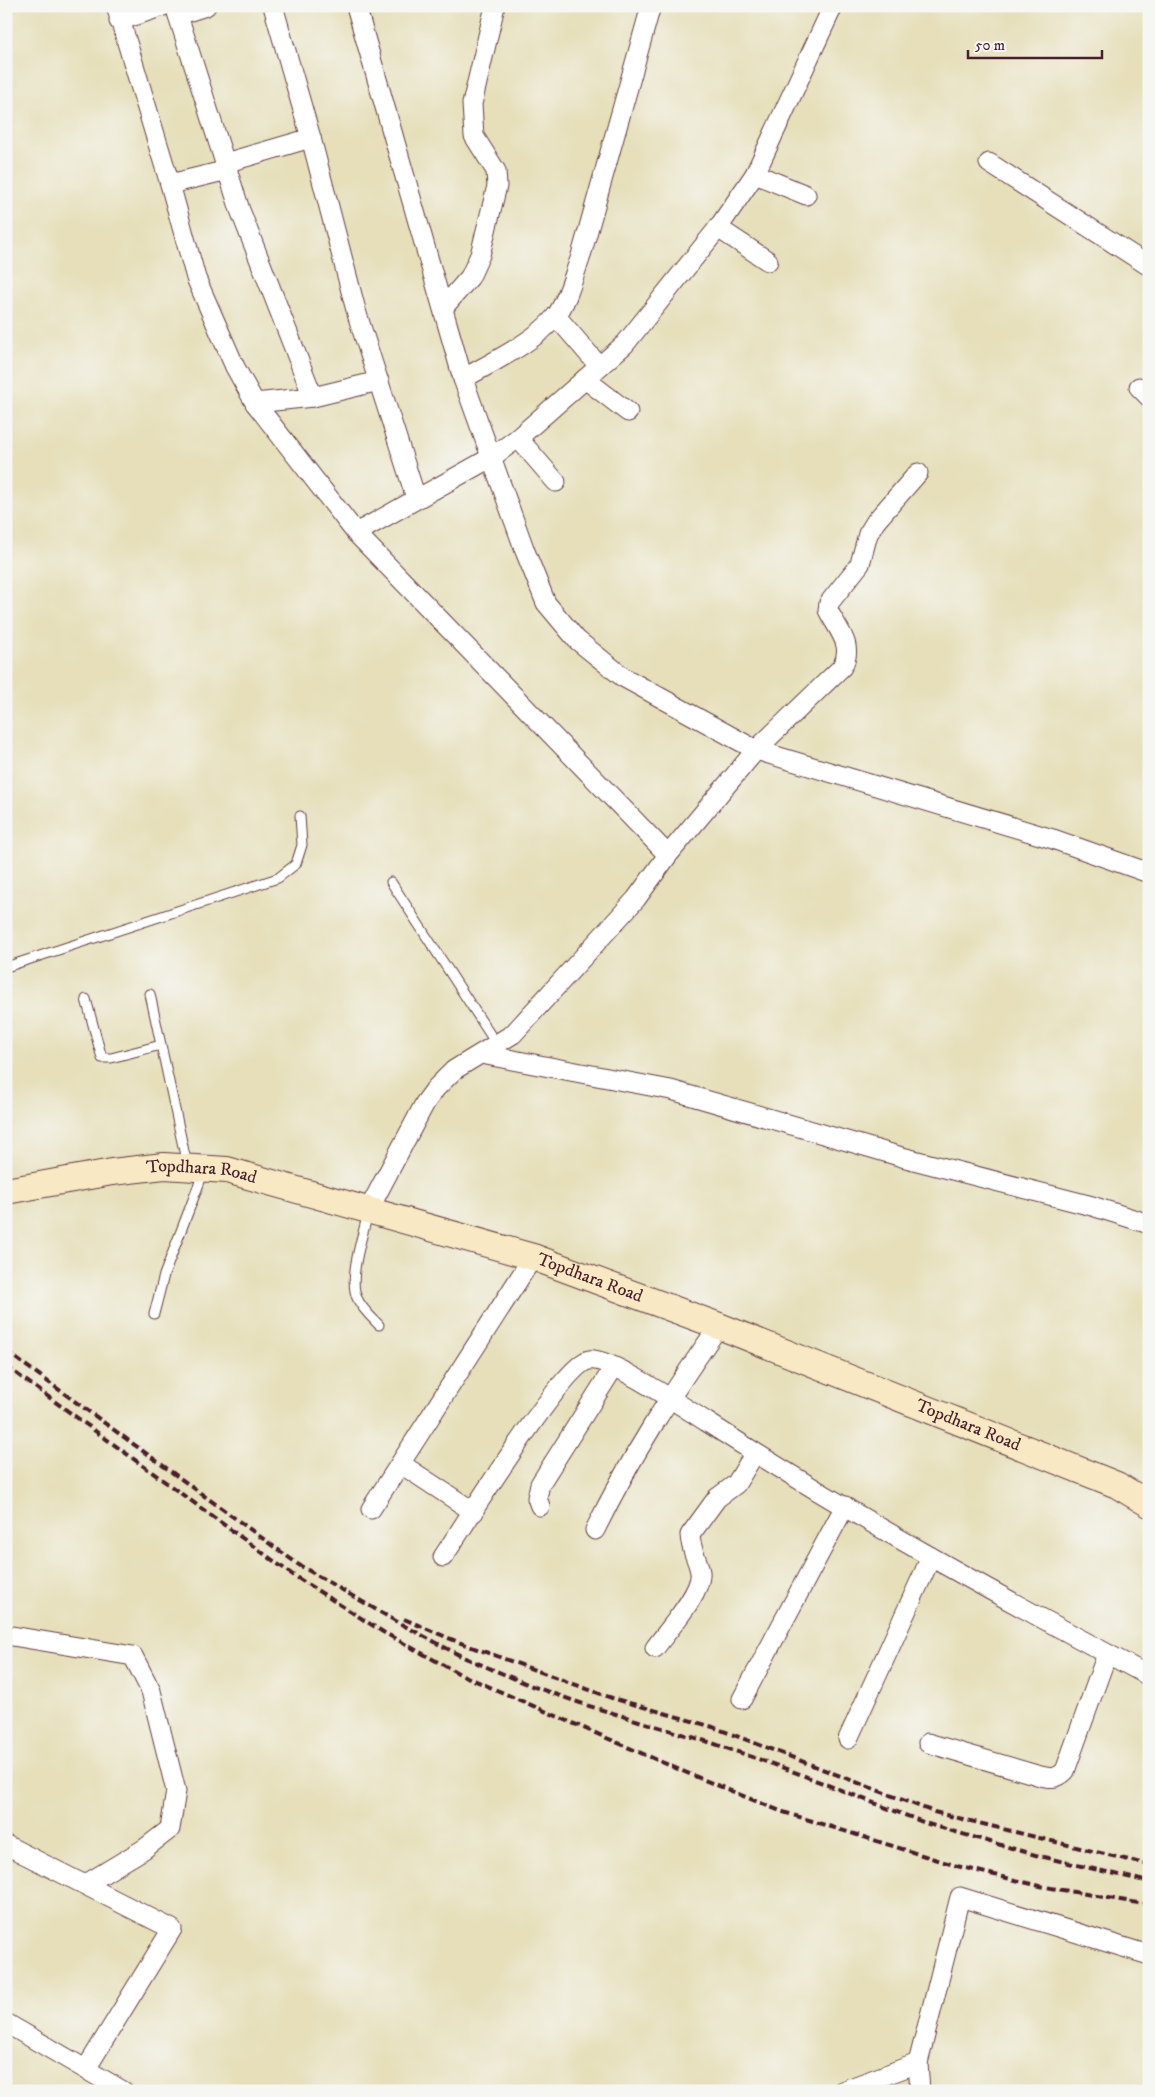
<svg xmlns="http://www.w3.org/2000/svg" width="1155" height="2097" font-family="'IM FELL DW Pica',serif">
<rect width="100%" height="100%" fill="#f6f6f2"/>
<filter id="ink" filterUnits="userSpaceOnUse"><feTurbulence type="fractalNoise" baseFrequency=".02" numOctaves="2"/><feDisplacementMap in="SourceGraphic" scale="10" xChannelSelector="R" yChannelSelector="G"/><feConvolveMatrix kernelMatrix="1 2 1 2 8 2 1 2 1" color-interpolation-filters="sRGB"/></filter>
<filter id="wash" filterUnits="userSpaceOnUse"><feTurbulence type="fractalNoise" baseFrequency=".0096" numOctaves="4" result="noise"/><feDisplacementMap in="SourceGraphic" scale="20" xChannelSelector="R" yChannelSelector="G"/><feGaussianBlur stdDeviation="1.12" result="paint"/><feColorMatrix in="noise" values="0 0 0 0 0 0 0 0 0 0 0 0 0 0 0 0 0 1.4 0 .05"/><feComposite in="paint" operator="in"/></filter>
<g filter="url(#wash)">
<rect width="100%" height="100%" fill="#e6dfba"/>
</g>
<g filter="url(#ink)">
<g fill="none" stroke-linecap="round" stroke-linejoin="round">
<defs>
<g id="lane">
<path d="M391,882L497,1045"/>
<path d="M6,967L278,878L296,864L302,845L300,816"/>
<path d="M150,994L187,1165"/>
<path d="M86,999L102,1058H111L161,1045"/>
<path d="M368,1213C363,1235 348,1277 357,1298C362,1309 371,1317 379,1325"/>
<path d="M154,1314L164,1275L204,1171"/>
</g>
<g id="street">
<path d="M116,6L170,184L196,278L235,367L255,403L356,533L668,855"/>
<path d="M175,6L240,210L313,397"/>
<path d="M273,6L311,138L357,314L416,498"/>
<path d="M356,6L463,379L525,551L546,603L577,640L623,677L756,750L1053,839L1149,873"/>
<path d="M178,15L206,6"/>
<path d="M119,21L163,6"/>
<path d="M225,163L311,138"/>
<path d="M989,163L1149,266"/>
<path d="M755,174L806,195"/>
<path d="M170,184L228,170"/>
<path d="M718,228L768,261"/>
<path d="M443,308L470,277L480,255L497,186L496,171L474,136L472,104L495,6"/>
<path d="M556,316L599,366"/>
<path d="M463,379C492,362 535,342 556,316C568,300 573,277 580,259L651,6"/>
<path d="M585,379L628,412"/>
<path d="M1139,387L1149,397"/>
<path d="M255,403L313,397L379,381"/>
<path d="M518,438L556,482"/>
<path d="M356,533L492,457L518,438L625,344L718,228L755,174L833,6"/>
<path d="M481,1054L671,1090L902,1157L1092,1206L1149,1224"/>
<path d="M369,1209L425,1103L436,1088L454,1070L513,1034L636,899L668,855L756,750L842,667C855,645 837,629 828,610L829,603L860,564L868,534L876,521L918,473"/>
<path d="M401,1464L474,1512"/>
<path d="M540,1506L537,1498L540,1484L614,1367"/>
<path d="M371,1509L533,1257"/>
<path d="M595,1530C631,1456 672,1393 719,1326"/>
<path d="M443,1557C464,1526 563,1365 589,1360C609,1356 686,1409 707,1422C849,1514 999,1596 1149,1676"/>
<path d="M6,1635L133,1656L151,1691L176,1791L170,1829L144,1849L86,1884"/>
<path d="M655,1648C667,1631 703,1592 700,1572C698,1559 691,1552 690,1535L717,1498L736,1484L755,1453"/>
<path d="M742,1699L845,1506"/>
<path d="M848,1739L931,1557"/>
<path d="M928,1743L1037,1775C1049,1778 1056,1780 1065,1771L1107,1654"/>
<path d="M6,1845L172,1929L86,2069"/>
<path d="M6,2023L123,2091"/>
<path d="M918,2063L920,2091"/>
<path d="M842,2091L918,2063L960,1897L1149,1955"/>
</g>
<g id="secondary">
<path id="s1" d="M6,1191L112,1172L164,1166L227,1170L533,1257L719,1326L1117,1485L1149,1504"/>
</g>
</defs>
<use href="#lane" stroke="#613c40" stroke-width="11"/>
<use href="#street" stroke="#613c40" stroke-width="21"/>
<use href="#secondary" stroke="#613c40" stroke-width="28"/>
<use href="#lane" stroke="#fff" stroke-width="9"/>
<use href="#street" stroke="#fff" stroke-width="19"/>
<use href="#secondary" stroke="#f8e8c3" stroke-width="26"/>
<g stroke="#4a1f2b" stroke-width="4" stroke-dasharray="8 4" stroke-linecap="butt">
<path d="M6,1351L299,1565L401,1624L463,1657L532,1686L586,1705L712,1743L784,1768L928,1824L1039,1856L1149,1882"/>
<path d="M6,1366L293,1575L383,1632L460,1674L680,1770L780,1811L957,1866L1040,1886L1149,1905"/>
<path d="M404,1619L458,1642L612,1698L713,1727L934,1812L1149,1865"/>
</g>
</g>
</g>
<g text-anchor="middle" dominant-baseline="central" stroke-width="4" stroke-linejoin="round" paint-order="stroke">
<g font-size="18" fill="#4a1f2b" stroke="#f6f6f2">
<text stroke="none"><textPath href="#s1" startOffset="198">Topdhara Road</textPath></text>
<text stroke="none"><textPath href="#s1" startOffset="602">Topdhara Road</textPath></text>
<text stroke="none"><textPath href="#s1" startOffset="1008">Topdhara Road</textPath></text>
</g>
</g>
<rect width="1155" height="2097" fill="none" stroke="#f6f6f2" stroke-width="25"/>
<path d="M968 50v8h134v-8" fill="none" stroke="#4a1f2b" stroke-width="2.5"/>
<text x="975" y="50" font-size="15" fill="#4a1f2b" stroke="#f6f6f2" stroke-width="4" paint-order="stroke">50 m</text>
</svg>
